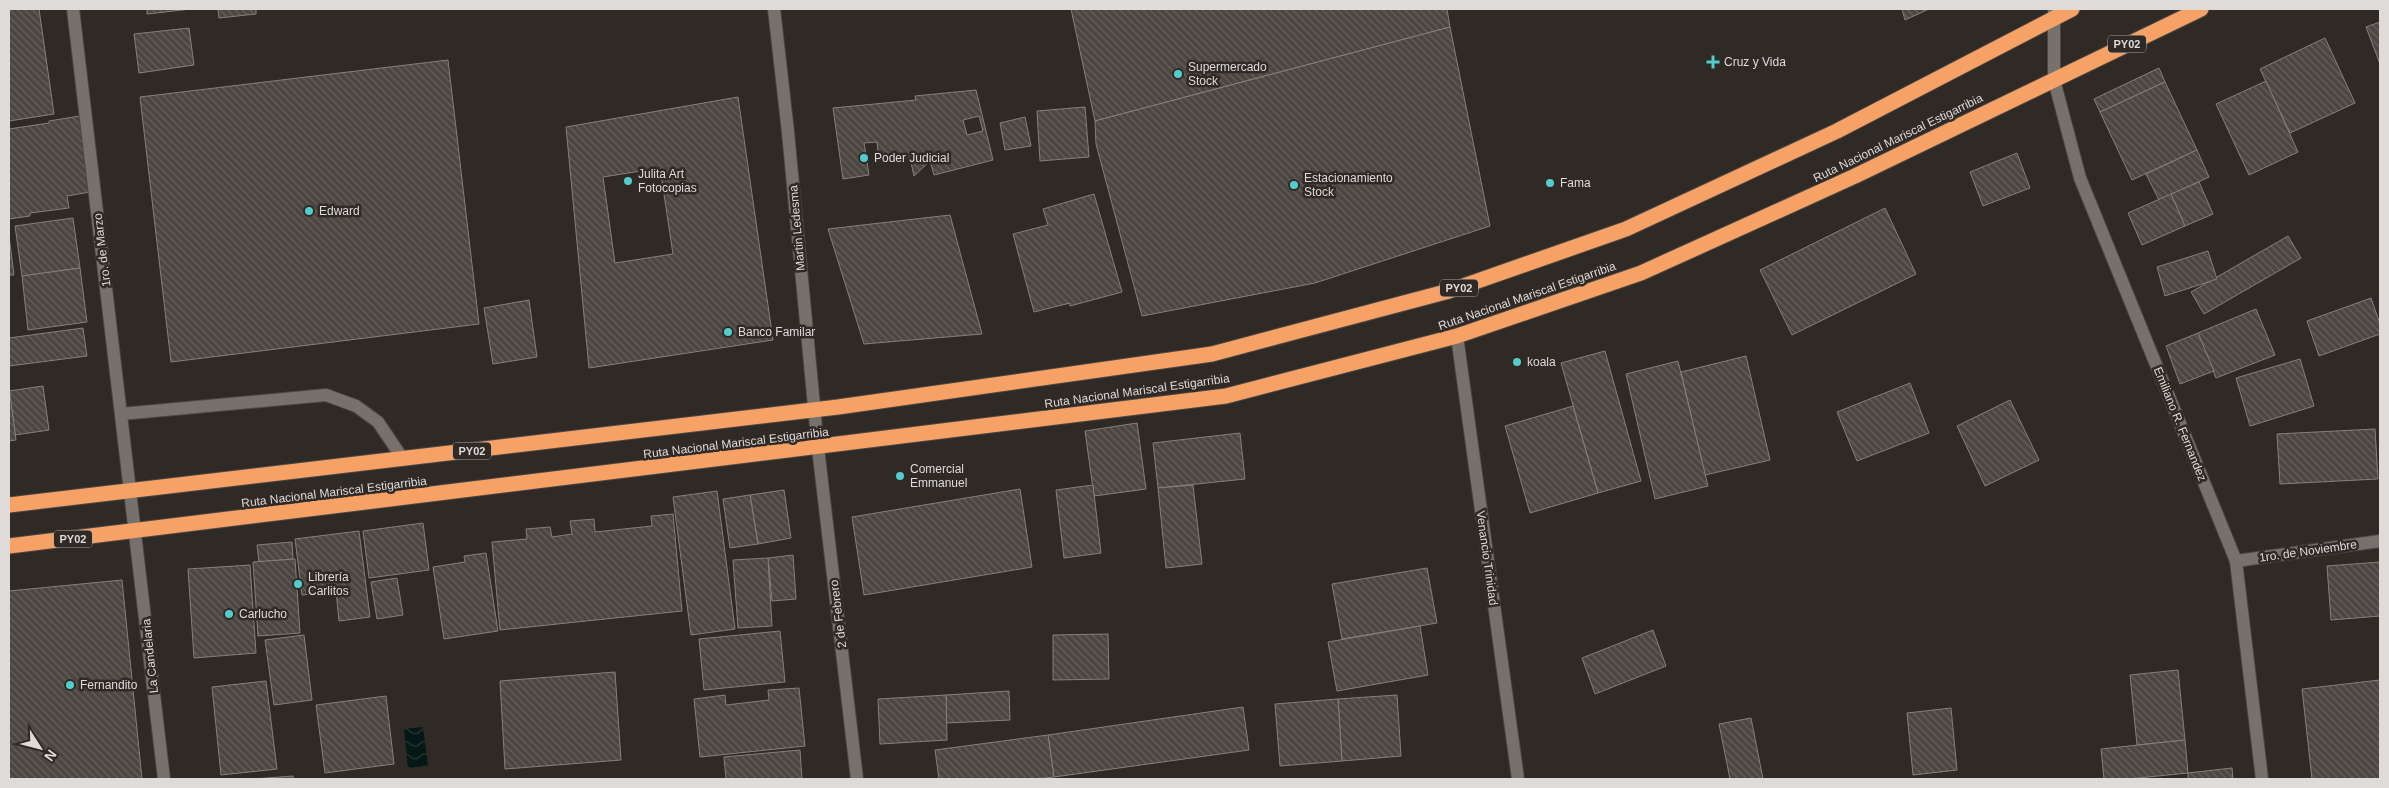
<svg xmlns="http://www.w3.org/2000/svg" width="2389" height="788" font-family="Helvetica,sans-serif">
<defs>
<pattern id="water-waves" width="16" height="10" patternUnits="userSpaceOnUse" patternTransform="scale(1.25)"><rect width="16" height="10" fill="#051716"/><path d="M0 5q4-4 8 0t8 0" fill="none" stroke="#293837"/></pattern>
<pattern id="building-back-hatch" width="6" height="6" patternUnits="userSpaceOnUse" patternTransform="scale(1.25)"><rect width="6" height="6" fill="#4c4642"/><path d="M-1 5l2 2M0 0l6 6M5-1l2 2" fill="none" stroke="#65605d"/></pattern>
</defs>
<rect width="100%" height="100%" fill="#302a27"/>
<path fill="url(#water-waves)" d="M423,727L428,766L408,768L404,729Z"/>
<g fill="url(#building-back-hatch)" stroke="#867f7b" fill-rule="evenodd">
<path d="M9,9H39L54,114L9,121Z"/>
<path d="M147,9H191L147,14Z"/>
<path d="M218,9H256V14L219,18Z"/>
<path d="M1071,9H1447L1450,27L1095,121Z"/>
<path d="M1902,9H1929L1905,20Z"/>
<path d="M2380,22V64L2366,27Z"/>
<path d="M1450,27L1490,226L1315,283L1142,316L1096,144L1095,121Z"/>
<path d="M189,28L194,65L139,73L134,34Z"/>
<path d="M2325,38L2355,103L2290,133L2260,69Z"/>
<path d="M448,60L479,324L171,362L140,97Z"/>
<path d="M2159,68L2165,82L2100,112L2094,99Z"/>
<path d="M2266,81L2298,152L2249,175L2216,104Z"/>
<path d="M2165,82L2197,150L2132,180L2100,112Z"/>
<path d="M976,90L993,160L934,175L930,161L914,176L910,158L879,160L877,142L864,143L869,175L843,179L833,108L916,100L915,96ZM979,116L983,131L967,135L963,120Z"/>
<path d="M738,97L773,340L589,368L566,127ZM660,168L673,254L615,263L603,177Z"/>
<path d="M1085,107L1089,157L1040,161L1037,111Z"/>
<path d="M80,116L90,192L67,196L69,208L30,213V216L9,219V129L49,123V121Z"/>
<path d="M1025,117L1031,146L1005,150L1000,123Z"/>
<path d="M2197,150L2209,177L2159,200L2146,174Z"/>
<path d="M2017,153L2030,188L1983,206L1970,172Z"/>
<path d="M2199,182L2213,214L2185,226L2171,194Z"/>
<path d="M1094,194L1122,292L1070,306V303L1034,312L1013,234L1048,225L1043,209Z"/>
<path d="M2171,194L2185,226L2142,245L2128,213Z"/>
<path d="M1885,208L1916,274L1792,335L1760,270Z"/>
<path d="M950,215L982,334L864,344L828,229Z"/>
<path d="M73,218L80,268L22,276L15,226Z"/>
<path d="M9,236L14,275H9Z"/>
<path d="M2288,236L2301,258L2204,314L2191,292Z"/>
<path d="M2208,251L2217,279L2165,296L2157,267Z"/>
<path d="M80,268L87,322L28,330L22,276Z"/>
<path d="M2371,298L2380,324V334L2319,356L2307,321Z"/>
<path d="M529,300L537,357L493,364L484,308Z"/>
<path d="M2256,309L2275,355L2216,378L2198,333Z"/>
<path d="M83,328L87,356L9,366V338Z"/>
<path d="M2198,333L2214,371L2180,384L2166,346Z"/>
<path d="M1605,351L1641,481L1598,493L1561,363Z"/>
<path d="M1746,356L1770,460L1705,475L1681,372Z"/>
<path d="M2300,359L2314,406L2250,426L2236,378Z"/>
<path d="M1678,361L1708,486L1655,499L1626,374Z"/>
<path d="M1910,383L1929,433L1857,461L1837,412Z"/>
<path d="M43,386L49,430L15,435L9,391Z"/>
<path d="M9,387L16,440L9,441Z"/>
<path d="M2010,400L2039,460L1985,486L1957,426Z"/>
<path d="M1573,406L1598,493L1530,513L1505,426Z"/>
<path d="M1137,423L1146,489L1094,496L1085,431Z"/>
<path d="M2375,429L2378,479L2280,484L2277,434Z"/>
<path d="M1240,433L1245,479L1158,488L1153,443Z"/>
<path d="M1093,485L1101,553L1064,558L1056,490Z"/>
<path d="M1193,485L1202,564L1166,568L1158,488Z"/>
<path d="M1020,489L1032,567L864,595L852,517Z"/>
<path d="M784,490L791,538L758,544L750,495Z"/>
<path d="M717,491L735,629L691,635L673,497Z"/>
<path d="M750,495L758,544L730,548L723,499Z"/>
<path d="M673,514L682,611L500,630L492,542L527,539L526,529L550,527L552,537L572,534L570,521L594,519L595,532L652,526L651,516Z"/>
<path d="M423,523L429,570L369,578L363,531Z"/>
<path d="M359,531L370,617L339,621L336,591L302,595L295,539Z"/>
<path d="M292,542L293,559L259,562L257,545Z"/>
<path d="M486,553L498,631L444,639L433,567L465,562L464,556Z"/>
<path d="M793,555L796,599L772,601L768,558Z"/>
<path d="M768,558L772,626L738,628L733,560Z"/>
<path d="M295,559L300,633L258,636L253,562Z"/>
<path d="M2380,562V616L2331,620L2327,566Z"/>
<path d="M250,565L256,653L194,658L188,569Z"/>
<path d="M1427,568L1437,623L1342,639L1332,584Z"/>
<path d="M397,578L403,615L377,619L371,582Z"/>
<path d="M122,580L142,779H9V591Z"/>
<path d="M1420,626L1428,675L1337,691L1328,642Z"/>
<path d="M1653,630L1666,666L1595,694L1582,658Z"/>
<path d="M780,631L785,682L704,690L699,639Z"/>
<path d="M1108,634L1109,679L1053,680V635Z"/>
<path d="M304,635L312,700L274,705L265,640Z"/>
<path d="M2178,670L2185,740L2137,745L2130,675Z"/>
<path d="M615,672L621,760L505,769L500,681Z"/>
<path d="M2380,680V779H2312L2302,689Z"/>
<path d="M266,681L277,769L221,775L212,687Z"/>
<path d="M799,688L805,746L700,757L694,699L725,695L726,705L769,700L768,690Z"/>
<path d="M1009,691L1010,720L946,723V695Z"/>
<path d="M946,695L947,740L880,744L878,699Z"/>
<path d="M1397,695L1401,756L1342,761L1338,699Z"/>
<path d="M386,696L394,764L325,773L316,705Z"/>
<path d="M1338,699L1342,761L1280,766L1275,704Z"/>
<path d="M1243,707L1249,750L1054,777L1048,735Z"/>
<path d="M1951,708L1957,770L1913,775L1907,713Z"/>
<path d="M1751,718L1763,779H1730L1719,724Z"/>
<path d="M1048,735L1054,777L1036,779H939L935,750Z"/>
<path d="M2185,740L2188,773L2128,779H2104L2101,749Z"/>
<path d="M800,750L802,779H726L724,757Z"/>
<path d="M2232,768L2233,779H2188V773Z"/>
<path d="M293,776V779H253Z"/>
</g>
<g fill="none" stroke-linecap="round" stroke-linejoin="round">
<defs>
<g id="minor">
<path d="M73,9L164,779"/>
<path d="M774,9L788,132L818,448L857,779"/>
<path d="M2054,9V80L2080,178L2236,561L2262,779"/>
<path d="M1457,336L1518,779"/>
<path d="M121,414L326,395L356,406L378,422L403,459"/>
<path d="M2236,561L2380,541"/>
</g>
<g id="highway">
<path d="M9,505L838,407L1212,354L1449,291L1626,229L1837,131L2072,9"/>
<path d="M9,546L1226,396L1457,336L1641,273L1855,176L2201,9"/>
</g>
</defs>
<use href="#minor" stroke="#4b4744" stroke-width="14"/>
<use href="#highway" stroke="#4b4744" stroke-width="17"/>
<use href="#minor" stroke="#77716d" stroke-width="12"/>
<use href="#highway" stroke="#f6a165" stroke-width="15"/>
</g>
<g fill="#53cdcb" stroke="#302a27" stroke-width="2">
<path d="M1710.5 54.5h5v5h5v5h-5v5h-5v-5h-5v-5h5z"/>
<circle cx="1178" cy="74" r="5"/>
<circle cx="864" cy="158" r="5"/>
<circle cx="628" cy="181" r="5"/>
<circle cx="1550" cy="183" r="5"/>
<circle cx="1294" cy="185" r="5"/>
<circle cx="309" cy="211" r="5"/>
<circle cx="728" cy="332" r="5"/>
<circle cx="1517" cy="362" r="5"/>
<circle cx="900" cy="476" r="5"/>
<circle cx="298" cy="584" r="5"/>
<circle cx="229" cy="614" r="5"/>
<circle cx="70" cy="685" r="5"/>
</g>
<g text-anchor="middle" dominant-baseline="central" stroke-width="5" stroke-linejoin="round" paint-order="stroke">
<g fill="#302a27" stroke="#aaa6a3" stroke-width="1">
<rect x="2108" y="35.5" width="38" height="17" rx="4"/>
<rect x="1440" y="279.5" width="38" height="17" rx="4"/>
<rect x="453" y="442.5" width="38" height="17" rx="4"/>
<rect x="54" y="530.5" width="38" height="17" rx="4"/>
</g>
<g font-size="11" font-weight="bold" fill="#dedbd8">
<text x="2127" y="44">PY02</text>
<text x="1459" y="288">PY02</text>
<text x="472" y="451">PY02</text>
<text x="73" y="539">PY02</text>
</g>
<g font-size="12" fill="#dedbd8" stroke="#302a27" text-anchor="start">
<text x="1724" y="62">Cruz y Vida</text>
<text x="1188" y="67">Supermercado<tspan x="1188" dy="14">Stock</tspan></text>
<text x="874" y="158">Poder Judicial</text>
<text x="638" y="174">Julita Art<tspan x="638" dy="14">Fotocopias</tspan></text>
<text x="1304" y="178">Estacionamiento<tspan x="1304" dy="14">Stock</tspan></text>
<text x="1560" y="183">Fama</text>
<text x="319" y="211">Edward</text>
<text x="738" y="332">Banco Familar</text>
<text x="1527" y="362">koala</text>
<text x="910" y="469">Comercial<tspan x="910" dy="14">Emmanuel</tspan></text>
<text x="308" y="577">Librería<tspan x="308" dy="14">Carlitos</tspan></text>
<text x="239" y="614">Carlucho</text>
<text x="80" y="685">Fernandito</text>
</g>
<g font-size="12" fill="#dedbd8" stroke="#302a27">
<text transform="translate(1898 138) rotate(-26)">Ruta Nacional Mariscal Estigarribia</text>
<text transform="translate(797 228) rotate(-95)">Martin Ledesma</text>
<text transform="translate(102 250) rotate(-97)">1ro. de Marzo</text>
<text transform="translate(1527 296) rotate(-19)">Ruta Nacional Mariscal Estigarribia</text>
<text transform="translate(1137 391) rotate(-8)">Ruta Nacional Mariscal Estigarribia</text>
<text transform="translate(2180 424) rotate(68)">Emiliano R. Fernandez</text>
<text transform="translate(736 443) rotate(-7)">Ruta Nacional Mariscal Estigarribia</text>
<text transform="translate(334 492) rotate(-7)">Ruta Nacional Mariscal Estigarribia</text>
<text transform="translate(2308 551) rotate(-8)">1ro. de Noviembre</text>
<text transform="translate(1487 558) rotate(82)">Venancio Trinidad</text>
<text transform="translate(838 614) rotate(-97)">2 de Febrero</text>
<text transform="translate(150 656) rotate(-96)">La Candelaria</text>
</g>
</g>
<rect width="2389" height="788" fill="none" stroke="#dedbd8" stroke-width="20"/>
<g transform="translate(40 748) rotate(126)" stroke="#302a27" stroke-width="4" paint-order="stroke">
<path d="M0-4L9 19L0 12L-9 19Z" fill="#dedbd8"/>
<text y="-8" font-size="14" font-weight="bold" text-anchor="middle" fill="#dedbd8">N</text>
</g>
</svg>
